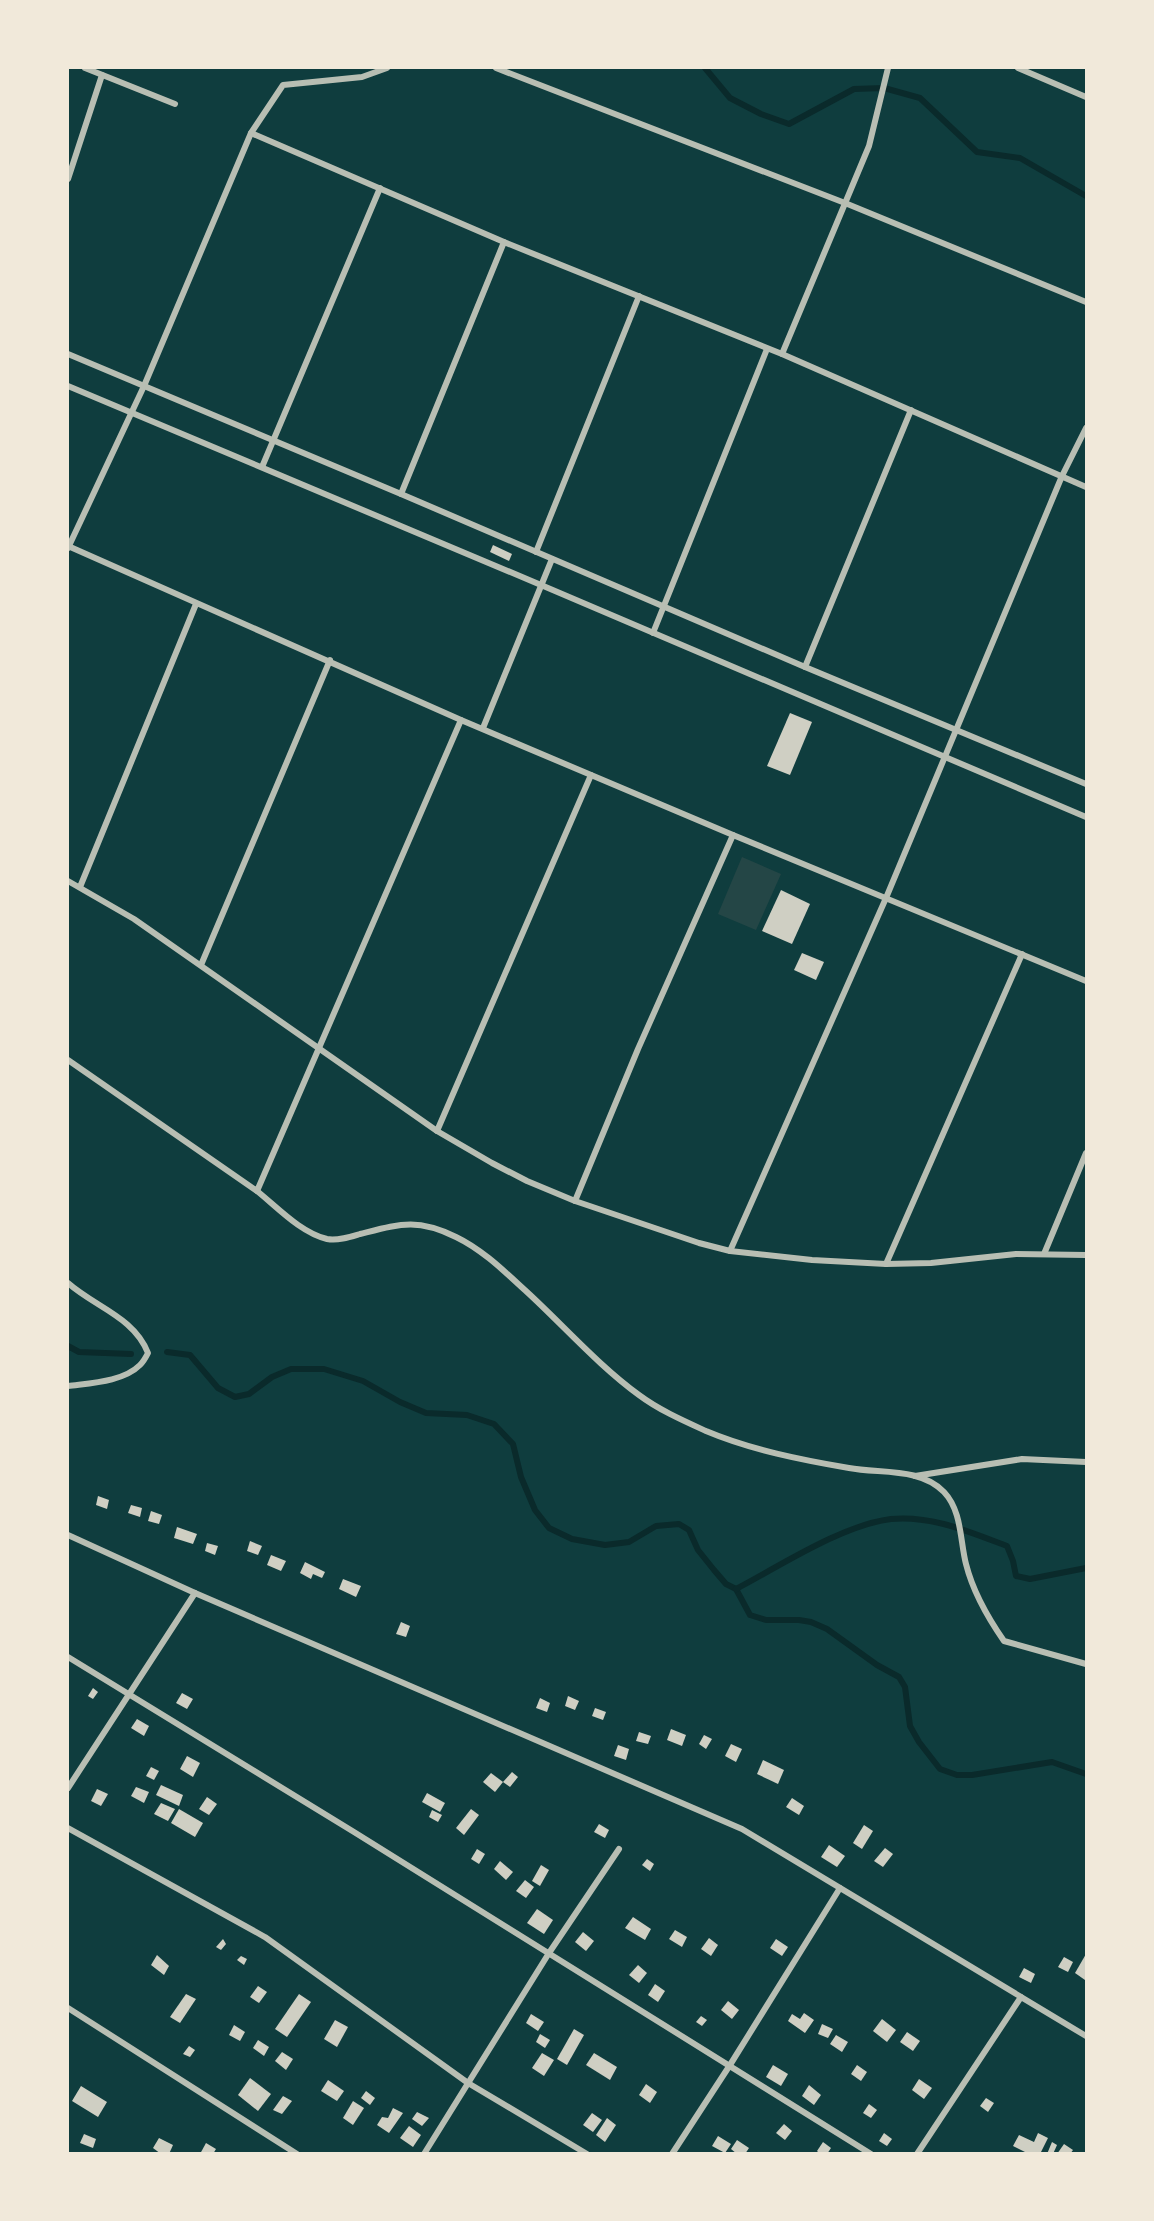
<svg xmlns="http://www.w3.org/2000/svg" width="1154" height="2221" font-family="Quicksand,sans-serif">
<rect width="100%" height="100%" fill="#0f3d3e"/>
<path fill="#244646" d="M742,857L781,874L756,930L718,914Z"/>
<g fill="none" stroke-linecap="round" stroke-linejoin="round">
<g stroke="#0a2a2b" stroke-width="6">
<path d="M705,68L730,98L761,114L789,124L854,89L884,88L920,98L977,152L1020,158L1086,196"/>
<path d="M68,1346L79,1352L131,1354"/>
<path d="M167,1352L190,1355L218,1388L235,1397L249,1394L272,1377L291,1369H324L363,1381L400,1402L426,1413L467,1415L494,1424L513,1444L521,1477L535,1510L549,1528L572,1539L605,1545L629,1542L656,1526L679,1524L689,1530L698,1550L714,1570L726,1584L736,1589L750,1615L766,1620H799L811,1622L827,1629L877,1665L899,1677L905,1687L910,1726L919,1742L940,1769L957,1775H972L1052,1762L1086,1774"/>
<path d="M736,1589C780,1566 842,1525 891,1519C931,1515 970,1532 1007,1546L1013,1561L1016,1576L1030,1579L1086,1568"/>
</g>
</g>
<g fill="#cfcfc3">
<path d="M493,545L512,554L509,561L490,552Z"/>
<path d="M790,713L812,722L790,775L767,766Z"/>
<path d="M781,890L810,904L792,944L762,931Z"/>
<path d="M802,953L824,962L816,980L794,970Z"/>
<path d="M98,1496L109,1500L107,1509L96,1505Z"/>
<path d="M131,1505L142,1508L140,1517L128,1513Z"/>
<path d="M151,1511L162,1515L159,1524L148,1521Z"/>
<path d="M177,1527L197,1534L193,1544L174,1538Z"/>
<path d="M250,1541L262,1546L258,1555L247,1551Z"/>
<path d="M207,1543L218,1546L215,1555L205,1551Z"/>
<path d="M271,1555L286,1561L281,1571L267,1565Z"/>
<path d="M305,1562L325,1572L322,1578L313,1574L311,1579L300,1573Z"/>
<path d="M343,1579L361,1586L356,1597L339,1589Z"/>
<path d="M401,1622L410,1626L406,1637L396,1634Z"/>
<path d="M93,1688L98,1692L93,1699L88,1696Z"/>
<path d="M182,1693L193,1699L187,1709L176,1703Z"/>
<path d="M568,1696L579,1701L575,1710L565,1706Z"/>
<path d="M540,1698L550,1703L547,1712L536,1708Z"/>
<path d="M595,1708L606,1712L603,1720L592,1716Z"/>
<path d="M137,1719L149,1726L144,1736L131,1728Z"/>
<path d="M671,1729L686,1735L682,1746L667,1740Z"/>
<path d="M639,1732L651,1736L648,1744L636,1741Z"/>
<path d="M704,1735L712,1739L706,1749L699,1744Z"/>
<path d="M731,1744L742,1749L736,1762L725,1756Z"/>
<path d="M618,1745L629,1749L626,1760L614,1756Z"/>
<path d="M187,1756L200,1763L193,1777L180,1769Z"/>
<path d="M763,1760L784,1770L778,1784L757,1774Z"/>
<path d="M151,1767L159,1771L154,1780L146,1776Z"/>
<path d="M512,1772L518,1777L510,1787L503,1782Z"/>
<path d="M491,1773L503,1782L495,1792L483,1782Z"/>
<path d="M161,1785L183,1795L179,1806L156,1795Z"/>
<path d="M136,1787L149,1792L144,1803L131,1796Z"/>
<path d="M97,1789L108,1794L101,1806L91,1801Z"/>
<path d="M427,1793L445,1803L440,1812L422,1802Z"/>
<path d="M207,1797L217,1804L209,1815L199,1809Z"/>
<path d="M792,1798L804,1806L799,1815L786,1807Z"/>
<path d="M161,1803L175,1809L168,1821L154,1814Z"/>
<path d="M179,1809L203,1823L195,1837L171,1823Z"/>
<path d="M471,1809L479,1815L464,1835L456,1828Z"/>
<path d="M432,1810L442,1815L438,1822L429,1817Z"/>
<path d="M599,1824L609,1830L605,1838L594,1832Z"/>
<path d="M864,1825L873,1831L862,1849L853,1843Z"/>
<path d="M829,1845L845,1856L837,1867L821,1857Z"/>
<path d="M885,1848L893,1854L883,1867L874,1861Z"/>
<path d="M477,1849L485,1854L479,1864L471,1859Z"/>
<path d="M647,1859L654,1864L650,1871L642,1865Z"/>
<path d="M500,1861L513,1872L506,1880L494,1869Z"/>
<path d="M541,1865L549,1870L540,1886L532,1881Z"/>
<path d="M525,1880L534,1887L526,1898L516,1891Z"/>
<path d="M537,1909L553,1920L544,1934L527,1923Z"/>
<path d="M633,1917L651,1929L645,1940L625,1928Z"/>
<path d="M675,1930L687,1937L682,1947L669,1939Z"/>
<path d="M583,1932L594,1941L586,1951L575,1942Z"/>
<path d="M709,1938L718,1945L711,1956L701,1949Z"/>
<path d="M223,1939L226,1944L221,1950L216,1947Z"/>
<path d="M776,1939L788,1947L782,1956L770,1948Z"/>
<path d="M1086,1954V1977L1085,1980L1075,1973Z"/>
<path d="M157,1955L169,1966L164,1975L151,1965Z"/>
<path d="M241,1956L247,1959L244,1965L237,1960Z"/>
<path d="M1064,1957L1073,1962L1068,1972L1058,1967Z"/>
<path d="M638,1965L647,1973L639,1983L629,1975Z"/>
<path d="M1024,1968L1035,1974L1031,1983L1019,1977Z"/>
<path d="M655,1984L665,1991L658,2002L648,1995Z"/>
<path d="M258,1986L267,1992L259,2003L250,1997Z"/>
<path d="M186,1994L196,1999L180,2023L170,2017Z"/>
<path d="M299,1994L311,2002L287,2037L275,2029Z"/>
<path d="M728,2001L739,2010L732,2019L721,2010Z"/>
<path d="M804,2013L814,2020L805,2033L788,2021L792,2014L800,2019Z"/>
<path d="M531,2014L544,2022L538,2031L526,2023Z"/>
<path d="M701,2016L707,2020L702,2026L696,2022Z"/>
<path d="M882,2019L896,2030L887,2042L873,2031Z"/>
<path d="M335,2020L348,2027L337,2047L324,2039Z"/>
<path d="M822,2024L833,2029L828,2038L818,2034Z"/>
<path d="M234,2025L245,2032L240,2041L229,2035Z"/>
<path d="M574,2029L584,2035L567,2065L557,2059Z"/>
<path d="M907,2032L920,2041L913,2051L900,2042Z"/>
<path d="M540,2034L550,2040L545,2048L536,2042Z"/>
<path d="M836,2035L848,2042L842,2052L830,2044Z"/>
<path d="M258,2040L269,2047L264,2056L253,2048Z"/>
<path d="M189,2046L195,2050L190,2057L183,2054Z"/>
<path d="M282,2052L293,2059L286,2070L275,2061Z"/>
<path d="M542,2053L554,2060L544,2076L532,2068Z"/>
<path d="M594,2053L617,2067L610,2080L586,2065Z"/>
<path d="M773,2065L788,2074L781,2086L766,2077Z"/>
<path d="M857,2065L867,2072L861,2081L851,2074Z"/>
<path d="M250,2078L271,2094L258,2111L238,2095Z"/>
<path d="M919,2079L932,2088L924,2099L912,2090Z"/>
<path d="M328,2080L344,2091L337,2101L321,2091Z"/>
<path d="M646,2084L657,2092L650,2103L639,2095Z"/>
<path d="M809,2085L821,2095L814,2105L802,2096Z"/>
<path d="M81,2086L107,2102L98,2117L72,2101Z"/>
<path d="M366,2091L375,2098L370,2105L361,2098Z"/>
<path d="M283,2096L292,2101L282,2114L273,2110Z"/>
<path d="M986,2098L994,2103L988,2112L980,2106Z"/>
<path d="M353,2101L364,2108L353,2125L343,2118Z"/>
<path d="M869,2104L877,2110L871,2118L863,2113Z"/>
<path d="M393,2108L403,2113L389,2133L377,2125L382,2117L388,2118Z"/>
<path d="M417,2112L429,2118L422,2126L412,2119Z"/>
<path d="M592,2113L602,2120L593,2132L583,2125Z"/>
<path d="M607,2118L616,2125L605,2142L596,2135Z"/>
<path d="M784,2124L792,2131L785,2140L776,2133Z"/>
<path d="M409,2126L421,2135L413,2147L400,2138Z"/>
<path d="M884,2133L892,2139L887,2146L879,2141Z"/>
<path d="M1038,2133L1048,2138L1040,2154H1029L1013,2146L1019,2135L1034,2142Z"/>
<path d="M84,2134L96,2139L93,2148L80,2143Z"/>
<path d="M718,2136L731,2144L725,2153L712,2146Z"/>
<path d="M159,2138L173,2145L169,2154H161L153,2148Z"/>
<path d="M737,2140L749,2148L745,2154H737L731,2149Z"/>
<path d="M823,2142L831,2148L827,2154H820L817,2151Z"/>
<path d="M1052,2142L1057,2145L1053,2154H1047Z"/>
<path d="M206,2143L216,2149L213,2154H200Z"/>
<path d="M1064,2144L1073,2150L1070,2154H1057Z"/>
</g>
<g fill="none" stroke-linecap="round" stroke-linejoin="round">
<g stroke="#b8beb3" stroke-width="6">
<path d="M85,68L175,104"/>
<path d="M496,68L845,203L1086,302"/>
<path d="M1018,68L1086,97"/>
<path d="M251,133L504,242L782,354L1086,487"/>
<path d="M68,179L102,75"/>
<path d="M68,354L401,494L805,667L1086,784"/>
<path d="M782,354L869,146L888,68"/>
<path d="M68,386L541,585L1086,817"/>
<path d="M262,467L380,188"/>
<path d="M401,494L504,242"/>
<path d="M68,546L461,720L733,835L1086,981"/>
<path d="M68,548L144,386L251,133L283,85L362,77L387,68"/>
<path d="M536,552L639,296"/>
<path d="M653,633L767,349"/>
<path d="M805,667L911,410"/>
<path d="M483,728L552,559"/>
<path d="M68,881L134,919L437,1131L492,1163L527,1181L575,1201L699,1243L730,1251L812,1260L886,1264L931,1263L1016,1254L1086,1255"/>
<path d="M80,887L196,604"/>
<path d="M201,965L330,660"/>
<path d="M68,1060L257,1191L461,720"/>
<path d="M437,1131L591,775"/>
<path d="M257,1191C277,1207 301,1233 327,1239C338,1241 350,1237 360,1234C400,1224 417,1218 456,1237C483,1250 505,1272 527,1292C564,1326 599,1366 639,1395C659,1410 684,1421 706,1431C751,1450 802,1460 849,1468C880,1474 920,1467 944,1492C962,1511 960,1541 966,1564C973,1592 988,1618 1004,1641L1086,1664"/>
<path d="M575,1201L638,1049L733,835"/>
<path d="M730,1251L886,898L1062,476L1086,428"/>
<path d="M1044,1254L1086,1153"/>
<path d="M886,1264L1022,954"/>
<path d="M68,1283C95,1307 134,1317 148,1353C146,1357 143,1362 140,1365C123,1382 90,1383 68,1386"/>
<path d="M915,1476L1022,1459L1086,1462"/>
<path d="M68,1535L195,1593L742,1829L1086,2036"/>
<path d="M68,1657L354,1832L871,2154"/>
<path d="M68,1788L195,1593"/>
<path d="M68,1828L265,1937L468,2083L587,2154"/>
<path d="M68,2008L297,2154"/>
<path d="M424,2154L549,1953L619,1849"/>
<path d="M672,2154L730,2065L840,1888"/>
<path d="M917,2154L1021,1997"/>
</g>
</g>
<rect width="1154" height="2221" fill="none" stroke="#f1e9da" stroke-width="138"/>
</svg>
